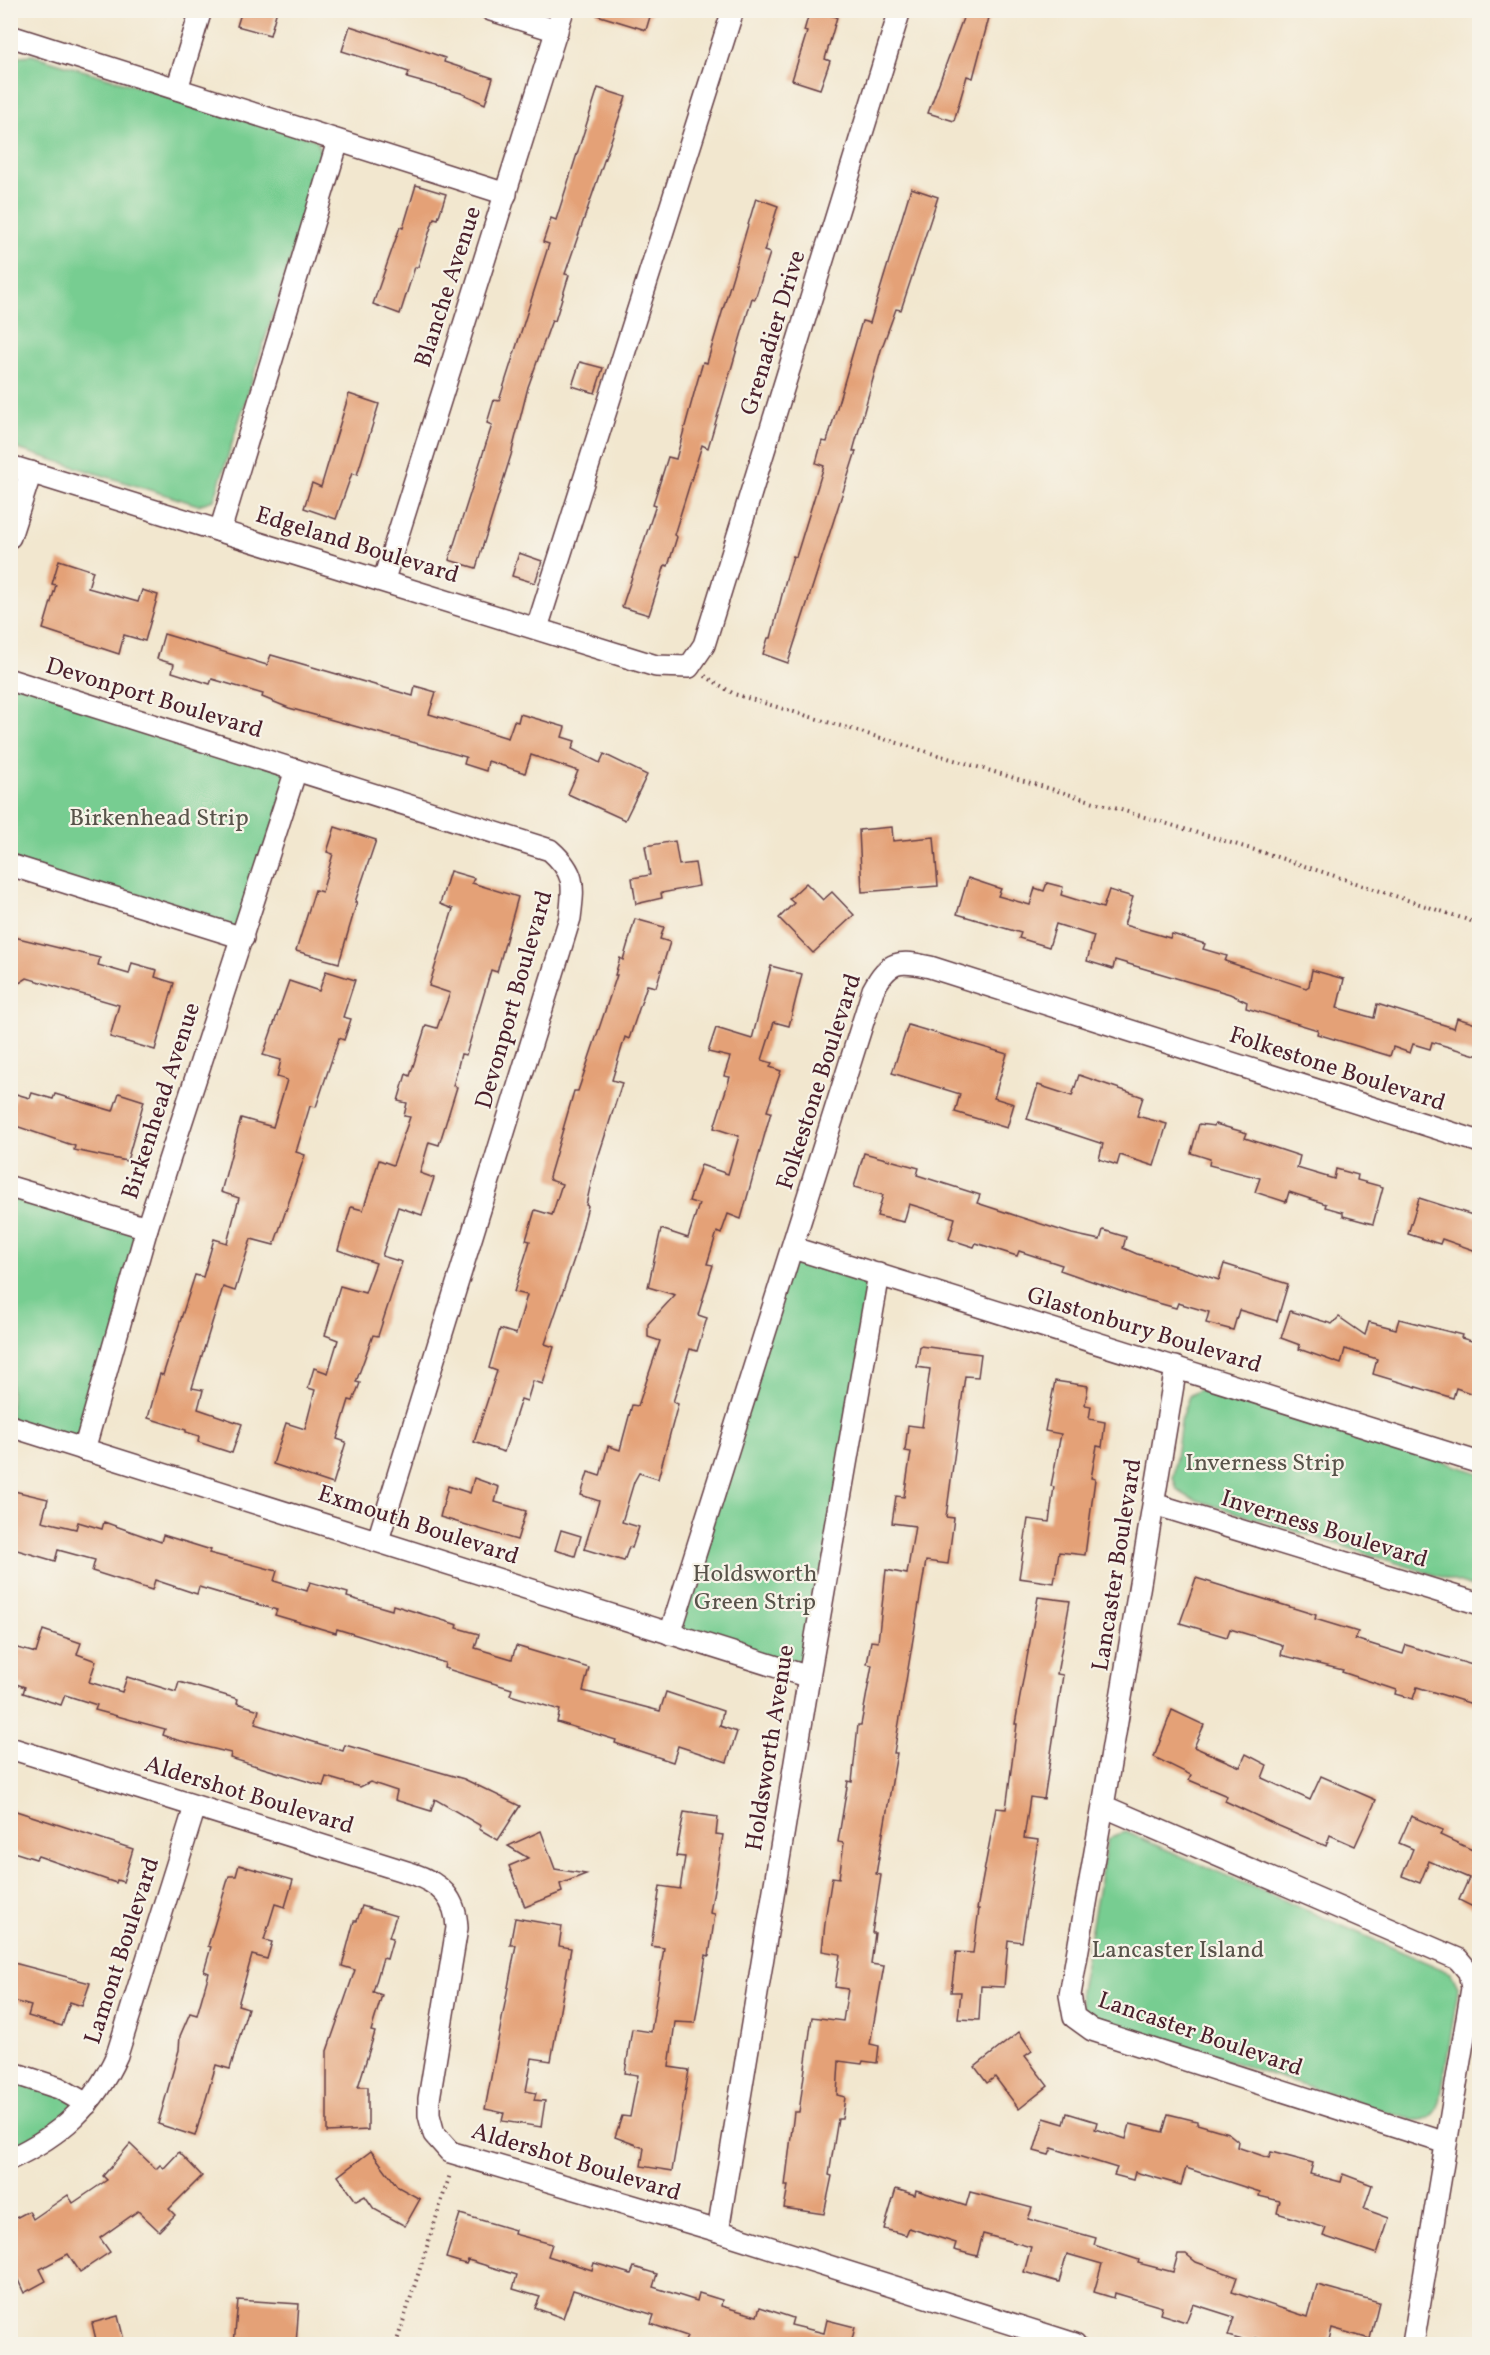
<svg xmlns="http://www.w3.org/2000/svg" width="1490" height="2355" font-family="Vollkorn,serif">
<rect width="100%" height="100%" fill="#f7f3e8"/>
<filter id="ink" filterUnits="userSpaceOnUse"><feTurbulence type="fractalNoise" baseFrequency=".0167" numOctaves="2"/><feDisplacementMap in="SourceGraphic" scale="12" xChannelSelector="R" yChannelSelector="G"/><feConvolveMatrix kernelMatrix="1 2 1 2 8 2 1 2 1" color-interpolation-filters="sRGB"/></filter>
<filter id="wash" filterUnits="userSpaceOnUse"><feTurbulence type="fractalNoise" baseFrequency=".008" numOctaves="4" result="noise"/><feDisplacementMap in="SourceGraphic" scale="24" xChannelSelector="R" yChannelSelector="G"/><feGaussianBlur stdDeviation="1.35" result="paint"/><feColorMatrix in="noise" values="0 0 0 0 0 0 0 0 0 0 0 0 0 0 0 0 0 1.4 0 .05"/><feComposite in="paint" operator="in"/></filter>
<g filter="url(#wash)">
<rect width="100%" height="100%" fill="#f2e7cf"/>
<g fill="#77cd91" stroke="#60765e" stroke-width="1.5">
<path d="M32,55L317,140L322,160L214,500L198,505L11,447L10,83L19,56Z"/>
<path d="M10,680L296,770L243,938L11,865Z"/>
<path d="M10,1187L147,1228L84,1450L11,1426Z"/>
<path d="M793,1248L879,1274L809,1677L670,1634Z"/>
<path d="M1200,1389H1214L1479,1473V1589L1190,1498L1177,1490L1173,1477L1182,1415L1189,1396Z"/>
<path d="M1126,1832L1451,1973L1458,1987L1457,1996L1440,2102C1435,2116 1426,2122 1412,2120L1087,2015L1082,2010L1080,1991L1107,1841L1113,1836Z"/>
<path d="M11,2072L87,2104L11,2159Z"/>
</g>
<g id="blocks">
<g fill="#e4a177">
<path d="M242,10H277L270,35L237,26Z"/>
<path d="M598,10H652L646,30L597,15Z"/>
<path d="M810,10L837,17L825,59L830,61L820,89L792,80L807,32L804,31Z"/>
<path d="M966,10H991L973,78L967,76L954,121L928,113Z"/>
<path d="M350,26L403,43L445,58L444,62L493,78L485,104L461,93L407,78L409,72L342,51Z"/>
<path d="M598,88L626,97L565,274L569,275L555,321L552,320L528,387L511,455L476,568L449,560L492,425L487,423L494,400L499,401L549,244L543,242L551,218L556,220Z"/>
<path d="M416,185L446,194L438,219L434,218L418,267H415L400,314L373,304L400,227L403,228Z"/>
<path d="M911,188L938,197L901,310L896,309L881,350L853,451H856L788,663L763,654L768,638H771L786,579L793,556L796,557L824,466L816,463L822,441L827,442L862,321L870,323Z"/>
<path d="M756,198L778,206L764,251L770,253L755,299L752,298L708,448L702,445L674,535L677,537L668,566L665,565L649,615L622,607L656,505L653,504L668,457L676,459L696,386L703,362L707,363Z"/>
<path d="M580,362L603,368L595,393L572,386Z"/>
<path d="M349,394L379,404L357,475L352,473L336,519L304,508L312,483L321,487Z"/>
<path d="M519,553L542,561L535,583L512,576Z"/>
<path d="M59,560L93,571L88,588L138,602L142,590L158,595L145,641L124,635L119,654L43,629L56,585L52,584Z"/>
<path d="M164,634L267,665L271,655L413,696L415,686L436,692L429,714L508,738L514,721L518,722L520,714L565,727L562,737L575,741L572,749L600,763L604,754L647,775L625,820L568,794L578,771L531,755L525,773L488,761L486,771L464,764L466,757L289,708L262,697L263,694L212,679L210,684L172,672L174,664L157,659Z"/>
<path d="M335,827L376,840L355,902H357L339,963L296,951L315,890L322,892L333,854L327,852Z"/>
<path d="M892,827L893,841L934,837L938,886L862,892L859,830Z"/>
<path d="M675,841L679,865L695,863L699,886L661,893L662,898L636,904L632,878L650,875L645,846Z"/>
<path d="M450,871L474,878L472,883L518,897L497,972L491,970L466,1055L461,1054L453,1086L457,1087L439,1145L429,1142L420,1173L434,1178L422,1215L398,1207L382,1256L402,1262L378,1336L373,1335L356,1382L360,1383L353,1401L349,1400L337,1439L346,1442L333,1484L273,1464L286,1423L305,1429L315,1390L308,1388L314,1368L328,1373L338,1340L325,1335L340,1286L365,1293L376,1263L338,1250L351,1207L363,1210L379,1160L393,1165L410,1117L404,1116L407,1103L398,1101L406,1074L410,1076L426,1025L437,1028L450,993L429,986L453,909L440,904Z"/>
<path d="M968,878L1001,889L998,896L1030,905L1035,888L1044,891L1047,883L1063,887L1061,895L1103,908L1109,890L1133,897L1124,925L1170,938L1172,934L1205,944L1203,949L1227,956L1225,961L1306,988L1309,986L1312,970L1344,979L1337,1008L1374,1018L1377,1004L1454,1028L1457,1018L1479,1025V1056L1432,1042L1430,1049L1413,1044L1410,1053L1393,1047L1390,1056L1317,1034L1318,1030L1246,1008L1247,1002L1230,994L1115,960L1113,969L1087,961L1094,936L1056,924L1049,947L1019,938L1021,933L957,914Z"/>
<path d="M806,883L823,900L832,892L854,915L813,953L779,918L794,903L789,899Z"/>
<path d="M635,919L664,927L660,939L670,942L656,987L647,985L629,1039L625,1037L612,1080L622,1083L594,1170L586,1205L588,1206L575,1256L545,1344L554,1347L543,1384L533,1381L527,1401L521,1399L504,1452L474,1442L497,1371L489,1368L500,1329L516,1334L527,1295L514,1292L530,1241L526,1240L535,1210L552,1215L562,1184L550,1180L549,1177L568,1112L574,1091H578L617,975H615L620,958L623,960Z"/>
<path d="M10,936L100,958L98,965L129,974L132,963L157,970L155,977L174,983L155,1050L110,1037L119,1005L27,978L10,989Z"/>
<path d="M771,966L802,974L789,1026L774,1022L762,1060L772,1063L770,1067L781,1071L767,1111L771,1112L741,1219L728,1214L721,1234L717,1232L707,1264L713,1265L698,1315L707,1318L697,1351L690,1349L673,1402L678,1404L658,1479L639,1473L634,1482L622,1522L639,1527L632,1548L629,1547L624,1561L584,1549L599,1501L581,1495L588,1472L600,1476L608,1446L620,1450L632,1405L638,1406L660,1341L648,1337V1324L675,1295L648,1287L661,1229L688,1238L699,1204L689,1201L701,1165L728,1174L739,1136L714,1128L730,1077L724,1076L730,1057L708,1052L716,1028L752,1039Z"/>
<path d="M326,971L355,980L343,1017L351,1019L344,1040L339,1038L316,1107L310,1106L296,1152L305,1155L274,1245L251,1239L235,1291L223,1287L192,1388L203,1390L198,1409L242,1424L232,1453L198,1442L199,1436L186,1432V1430L148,1418L160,1374L163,1375L195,1275L203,1277L214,1239L227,1243L239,1198L221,1192L241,1118L273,1127L287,1080L277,1077L281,1060L263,1055L289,981L319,991Z"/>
<path d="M908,1025L1007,1054L994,1098L1014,1104L1007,1128L955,1112L960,1094L892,1073Z"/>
<path d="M1079,1075L1143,1097L1137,1116L1167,1124L1154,1166L1120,1155L1117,1165L1099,1159L1103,1144L1027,1119L1038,1085L1072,1096Z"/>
<path d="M32,1093L53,1099L55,1094L113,1111L119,1093L144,1101L127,1161L74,1150L75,1146L10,1124V1112L16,1094L30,1098Z"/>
<path d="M1199,1124L1214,1126L1215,1124L1247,1133L1245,1138L1300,1156L1297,1168L1334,1179L1336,1169L1358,1175L1357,1180L1383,1187L1373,1224L1343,1216V1212L1325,1207L1326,1204L1289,1192L1286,1202L1255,1192L1260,1178L1209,1165L1210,1159L1191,1153Z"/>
<path d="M864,1153L919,1168L917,1175L980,1195L977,1203L1072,1234L1100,1240L1103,1230L1126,1237L1123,1248L1137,1254L1219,1280L1224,1264L1288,1284L1277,1321L1239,1310L1233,1330L1206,1323L1209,1312L1178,1303L1176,1308L1137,1297L1060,1270L1062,1265L1019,1251L1017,1256L976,1243L974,1247L949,1239L955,1218L909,1204L904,1222L877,1216L883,1195L854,1187Z"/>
<path d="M1419,1198L1479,1217V1252L1442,1239L1440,1244L1408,1234Z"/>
<path d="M1290,1311L1332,1324L1339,1317L1365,1335L1369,1322L1396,1329L1399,1319L1462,1335L1461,1338L1479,1343V1386L1476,1395L1456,1388L1453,1398L1373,1374L1377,1359L1345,1349L1341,1364L1299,1349L1300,1345L1281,1338Z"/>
<path d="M920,1346L981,1354L978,1377L965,1376L946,1517L954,1518L948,1564L926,1561L894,1753H897L876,1874L881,1875L872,1933H875L871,1964L884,1966L870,2044L879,2046L877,2063L863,2061L862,2064L839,2061L837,2095L845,2097L842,2119H838L829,2175L832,2176L824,2214L784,2208L788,2186H785L794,2112H799L812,2017L843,2021L848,1989L835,1987L840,1954L822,1951L826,1914L832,1877L839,1878L844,1843L838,1842L848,1781L852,1782L858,1725H861L872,1665L867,1664L871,1641L878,1642L886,1570L907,1574L915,1526L892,1523L896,1496L904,1497L911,1452L905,1451L908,1425L922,1427L930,1369L917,1367Z"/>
<path d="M1055,1381L1088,1386L1085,1405L1091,1406L1089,1419L1105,1422L1102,1447L1097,1446L1091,1478L1095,1479L1085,1555L1059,1552L1054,1583L1019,1578L1028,1519L1049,1522L1054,1487L1051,1486L1061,1434L1045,1431Z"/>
<path d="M474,1478L499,1487L495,1502L526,1511L517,1540L440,1517L448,1486L470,1493Z"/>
<path d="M10,1490L48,1499L42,1521L76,1529L78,1522L102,1529L104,1522L161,1542L163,1535L211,1550L209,1553L277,1571L274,1581L307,1591L310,1582L348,1593L347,1597L392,1610L393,1605L458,1625L457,1628L479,1634L475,1648L512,1659L516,1646L589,1668L583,1691L660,1711L666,1692L723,1711L720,1726L737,1732L727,1762L678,1746L673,1762L615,1743L616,1740L557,1722L560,1710L510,1695L512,1689L444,1668L445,1663L418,1654L337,1629L336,1633L275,1615L277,1610L199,1587L197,1594L155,1580L152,1590L92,1571L95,1560L58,1550L55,1561L10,1548Z"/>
<path d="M561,1530L581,1536L575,1556L555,1550Z"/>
<path d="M1196,1578L1316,1615L1315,1619L1358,1632L1355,1639L1403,1654L1406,1645L1479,1667V1706L1417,1687L1413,1699L1395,1694L1396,1690L1342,1672L1343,1670L1281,1655L1283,1646L1280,1644L1230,1629L1227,1637L1180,1623Z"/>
<path d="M1038,1597L1070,1601L1057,1674L1063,1675L1044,1799L1030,1797L1024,1838L1038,1840L1022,1942L1008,1940L1004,1987L981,1986L979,2020L958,2019L961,1992H951L956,1952L973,1953L979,1909H977L996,1808L1006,1809L1017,1724H1015Z"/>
<path d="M43,1630L81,1643L77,1654L96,1661L89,1682L122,1692L127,1677L176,1692L179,1682L238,1699L237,1703L259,1710L255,1724L343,1751L345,1745L464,1779L520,1806L498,1840L479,1829L481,1826L435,1799L431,1811L395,1800L397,1791L370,1782L360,1787L326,1777L323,1786L230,1758L231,1753L177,1740L163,1735L165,1729L95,1710L97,1705L65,1695L61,1705L23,1693L25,1687L10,1682V1646L36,1653Z"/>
<path d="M1172,1710L1204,1725L1194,1747L1240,1767L1246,1754L1267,1765L1262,1778L1310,1800L1321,1776L1376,1800L1355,1846L1330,1835L1326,1846L1279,1826L1225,1801L1227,1796L1189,1780L1191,1775L1154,1757Z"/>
<path d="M10,1809L133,1849L123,1882L117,1880L116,1883L38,1856L36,1859L10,1851Z"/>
<path d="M684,1812L718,1817L716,1834L723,1835L710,1913L715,1914L709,1956L706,1955L695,2023L675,2022L669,2067L689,2070L672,2171L641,2166L644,2148L615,2137L622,2116L630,2117L638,2075L625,2073L632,2029L651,2032L664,1948L651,1946L660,1886L680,1889L685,1857L676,1856Z"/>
<path d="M1411,1816L1443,1830L1440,1835L1479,1853V1910L1459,1900L1469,1878L1429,1861L1420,1883L1402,1876L1413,1849L1399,1843Z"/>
<path d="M541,1831L555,1869L586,1874L560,1884L562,1892L525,1907L509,1866L528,1858L508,1846Z"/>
<path d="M239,1865L293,1880L285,1907L275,1904L264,1940L272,1942L267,1959L252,1955L238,2005L248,2008L230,2069L216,2065L195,2136L158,2124L179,2050L180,2036L190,2013L197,2015L209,1973L204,1971L211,1947L208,1946L229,1876H236Z"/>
<path d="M362,1906L396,1916L389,1937L393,1938L387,1959L383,1958L373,1992L382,1995L371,2031L375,2032L358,2087H368V2130L327,2132V2051L355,1970L342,1966L354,1921H357Z"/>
<path d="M515,1918L562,1926L559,1946L571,1948L551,2061L532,2058L526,2091L536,2093L534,2100L545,2101L541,2127L502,2121L504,2113L485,2109L516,1945H510Z"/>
<path d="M10,1962L90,1983L82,2006L70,2002L62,2026L28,2016L31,2006L10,2000Z"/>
<path d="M1019,2032L1032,2051L1025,2056L1048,2086L1019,2109L995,2077L987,2083L975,2067Z"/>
<path d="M1067,2113L1097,2122L1095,2129L1126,2139L1130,2124L1163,2132L1168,2114L1197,2121V2124L1228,2133L1238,2141L1237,2147L1269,2158L1271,2152L1313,2163L1310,2174L1341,2182L1343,2174L1372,2185L1364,2209L1389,2218L1377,2254L1323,2236L1326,2228L1277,2213L1280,2201L1259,2196L1260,2192L1186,2168L1181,2185L1135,2172L1133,2180L1114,2175L1117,2168L1052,2148L1049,2155L1034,2151L1044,2118L1064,2124Z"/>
<path d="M130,2144L156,2169L160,2165L164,2168L179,2152L202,2176L169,2209L175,2215L159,2231L138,2211L100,2238L110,2252L80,2272L68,2254L40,2269L46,2281L24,2293L18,2280L10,2284V2221L29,2211L33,2219L68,2195L73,2203L107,2180L103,2176Z"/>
<path d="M371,2151L398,2187L420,2199L405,2226L374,2209L365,2196L356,2201L338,2176Z"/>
<path d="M896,2189L915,2195L916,2190L966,2206L970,2192L1032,2208L1028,2219L1096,2238L1094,2245L1139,2260L1138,2263L1173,2272L1178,2254H1186L1196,2262L1237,2277L1232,2292L1308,2317L1317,2285L1379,2302L1370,2339L1332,2328L1328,2344H1276L1255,2338L1253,2343L1228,2336L1234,2317L1193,2304L1186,2322L1160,2314L1162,2307L1115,2293L1114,2298L1094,2292L1102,2264L1067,2254L1059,2282L1024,2272L1031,2247L983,2234L977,2256L954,2250L956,2243L909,2228L906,2235L884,2229Z"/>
<path d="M460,2214L515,2230L514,2234L552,2244L548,2256L592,2270L594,2263L631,2274L634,2267L657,2274L653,2287L697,2301L699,2293L722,2300L721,2306L757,2316L760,2307L793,2318L791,2325L824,2333L827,2320L855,2327L851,2344H684L687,2336L651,2324L654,2315L573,2290L563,2318L535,2308L540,2297L513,2289L517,2275L468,2260L466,2264L446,2258Z"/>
<path d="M238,2300L299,2304L296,2344H234Z"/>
<path d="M118,2316L125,2344H97L92,2323Z"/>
</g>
</g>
</g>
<g filter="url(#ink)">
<use href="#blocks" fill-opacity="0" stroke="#633d44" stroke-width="1.5"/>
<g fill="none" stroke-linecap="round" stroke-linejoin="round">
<defs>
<g id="minor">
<path d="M491,10L557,31"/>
<path d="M10,36L506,194"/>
<path d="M177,89L201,10"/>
<path d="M10,466L656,666L689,667L704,645L900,10"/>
<path d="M220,531L338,141"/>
<path d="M10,537L31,472"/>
<path d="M384,579L563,10"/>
<path d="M537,628L733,10"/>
<path d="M10,680L550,850C576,873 574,885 570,918L378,1540"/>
<path d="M10,865L243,938"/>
<path d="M10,1187L147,1228"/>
<path d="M793,1248L1480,1463"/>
<path d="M1176,1367L1103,1806L1458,1959L1469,1972L1472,1988L1413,2344"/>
<path d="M10,1426L809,1677"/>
<path d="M84,1450L147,1228L296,770"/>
<path d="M1154,1504L1480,1604"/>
<path d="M670,1634L873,990C889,960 899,960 930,967L1480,1142"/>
<path d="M10,1748L413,1874C440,1883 456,1898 457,1928L429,2099V2115L434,2134L450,2152L718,2231L1075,2344"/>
<path d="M1103,1806L1070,1995L1074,2017L1092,2030L1446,2143"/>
<path d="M10,2072L59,2088L87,2104"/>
<path d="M10,2159C61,2135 94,2106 117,2055L195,1807"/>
<path d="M718,2231L809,1677L879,1274"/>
</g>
</defs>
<use href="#minor" stroke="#633d44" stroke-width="24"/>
<g stroke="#633d44" stroke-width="4" stroke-dasharray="1.5 4.5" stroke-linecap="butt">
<path d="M705,676L734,694L1268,854L1480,924"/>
<path d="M396,2344L450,2174"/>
</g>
<use href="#minor" stroke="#fff" stroke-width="21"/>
</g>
</g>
<g text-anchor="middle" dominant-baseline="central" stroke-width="4.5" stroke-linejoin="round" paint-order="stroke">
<g font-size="24" fill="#4a1f2b" stroke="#f7f3e8">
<text transform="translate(449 287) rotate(-72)">Blanche Avenue</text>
<text transform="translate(774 333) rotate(-73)">Grenadier Drive</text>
<text transform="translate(357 546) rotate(17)">Edgeland Boulevard</text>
<text transform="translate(154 699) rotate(17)">Devonport Boulevard</text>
<text transform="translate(515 1000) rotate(-74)">Devonport Boulevard</text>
<text transform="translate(1337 1070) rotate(18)">Folkestone Boulevard</text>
<text transform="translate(820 1082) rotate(-72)">Folkestone Boulevard</text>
<text transform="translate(162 1101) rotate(-72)">Birkenhead Avenue</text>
<text transform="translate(1144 1331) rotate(17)">Glastonbury Boulevard</text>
<text transform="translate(418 1526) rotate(18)">Exmouth Boulevard</text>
<text transform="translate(1324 1530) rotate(17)">Inverness Boulevard</text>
<text transform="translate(1118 1565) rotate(-81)">Lancaster Boulevard</text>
<text transform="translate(771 1748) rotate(-81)">Holdsworth Avenue</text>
<text transform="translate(249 1796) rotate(17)">Aldershot Boulevard</text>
<text transform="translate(123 1951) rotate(-72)">Lamont Boulevard</text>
<text transform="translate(1200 2035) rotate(19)">Lancaster Boulevard</text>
<text transform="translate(576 2163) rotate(17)">Aldershot Boulevard</text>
</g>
<g font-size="24" fill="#58534a" stroke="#f7f3e8">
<text x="159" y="819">Birkenhead Strip</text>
<text x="1265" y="1464">Inverness Strip</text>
<text x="755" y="1575">Holdsworth<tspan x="755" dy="28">Green Strip</tspan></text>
<text x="1178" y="1951">Lancaster Island</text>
</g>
</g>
<rect width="1490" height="2355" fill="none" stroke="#f7f3e8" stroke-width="36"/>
</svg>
